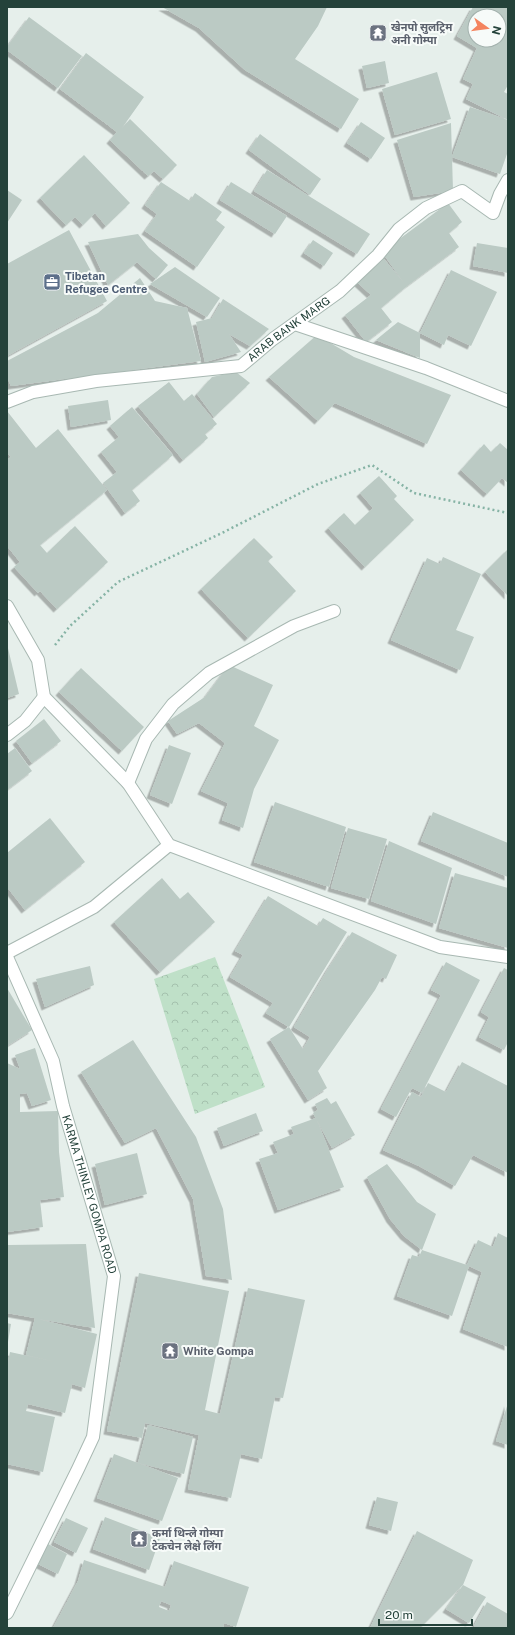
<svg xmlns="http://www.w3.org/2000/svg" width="515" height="1635" font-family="'Public Sans','Noto Sans Devanagari',sans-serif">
<defs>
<pattern id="forest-crowns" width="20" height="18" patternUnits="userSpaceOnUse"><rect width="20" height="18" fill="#bfe0c8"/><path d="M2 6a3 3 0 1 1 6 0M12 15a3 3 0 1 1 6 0" fill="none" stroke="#a4c1ad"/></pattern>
<filter id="shadow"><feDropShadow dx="-3.5" dy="3.5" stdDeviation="0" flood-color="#0004"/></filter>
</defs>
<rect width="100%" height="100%" fill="#e6efeb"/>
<path fill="url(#forest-crowns)" d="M215,957L265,1087L195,1114L154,979Z"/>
<g fill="#bbcac4" fill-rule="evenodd" filter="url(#shadow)">
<path d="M162,7H327L318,26L295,59L359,99L341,129L245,70L199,28Z"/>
<path d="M473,7H508V85L504,92L508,94V120L466,99L473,84L463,79L477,48L457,36ZM475,16H499V40H475Z"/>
<path d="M29,17L82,56L58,88L7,50V47Z"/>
<path d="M86,53L144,97L122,128L130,119L177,165L163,179L154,171L148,176L110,140L117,132L60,89Z"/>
<path d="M385,61L389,83L367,88L362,66Z"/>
<path d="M437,72L451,119L395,135L382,89Z"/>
<path d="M470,107L508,120V151L500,174L452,157Z"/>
<path d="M361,122L385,138L371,159L347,143Z"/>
<path d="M451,123L453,191L414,197L397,140Z"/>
<path d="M260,134L321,179L310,195L249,150Z"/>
<path d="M84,155L130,203L106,226L95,213L83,225L75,217L66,225L40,198Z"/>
<path d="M267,170L370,234L357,254L254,191Z"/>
<path d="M161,182L190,201L195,193L222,212L216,220L225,227L197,267L145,231L157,214L145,205Z"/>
<path d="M231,182L287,216L275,234L220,200Z"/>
<path d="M7,190L22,200L7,223Z"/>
<path d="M448,203L462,222L449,233L459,247L407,286L381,308L392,322L366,342L345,315L371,295L357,282L384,259L404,283L382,252Z"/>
<path d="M69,230L107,301L7,356V264Z"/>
<path d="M138,234L149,248L168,265L156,279L137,262L108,285L88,242Z"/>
<path d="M313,240L333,253L324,266L304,253Z"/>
<path d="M477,243L508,248V273L473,266Z"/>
<path d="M175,267L220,298L207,317L150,284Z"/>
<path d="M451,270L497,292L471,346L448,335L444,345L420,333V358L376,340L398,322L420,333Z"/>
<path d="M140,278L155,301L187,308L201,361L11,386L7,377V361L98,313Z"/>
<path d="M223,299L269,329L250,346L229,334L241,352L205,362L196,322L212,318Z"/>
<path d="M317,335L354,357L451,395L427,444L335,403L318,421L269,377Z"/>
<path d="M236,372L250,383L214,417L197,394L212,377Z"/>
<path d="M169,382L184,401L192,394L217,424L205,434L208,438L183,460L138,406Z"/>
<path d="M108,400L111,420L71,427L68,406Z"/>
<path d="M132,407L173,455L132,490L140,501L125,513L103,483L117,472L101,452L119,437L110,426Z"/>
<path d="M7,411L36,448L58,429L107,490L40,545L47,553L75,526L108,562L57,609L40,591L38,593L14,567L20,562L7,546V460L11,457L7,453Z"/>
<path d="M500,443L508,450V483L502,478L487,494L461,470L484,444L491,452Z"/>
<path d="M379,476L397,496L394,499L414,520L365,567L328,528L344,513L355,525L373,508L360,493Z"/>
<path d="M254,538L273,557L268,561L296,591L248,638L201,589Z"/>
<path d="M508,549V596L485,572Z"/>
<path d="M443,557L481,574L456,630L474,637L460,670L391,640L427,558L440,564Z"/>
<path d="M7,644L19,694L7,698Z"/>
<path d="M229,665L273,685L254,726L279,740L254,789L243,828L222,820L228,803L201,791L225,743L199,723L177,734L168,721L205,697Z"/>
<path d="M81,668L144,727L122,751L59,692Z"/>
<path d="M44,719L61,741L32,763L16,741Z"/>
<path d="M169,745L191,753L172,804L150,795Z"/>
<path d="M15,748L32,771L7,790V754Z"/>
<path d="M275,802L346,827L329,887L254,862Z"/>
<path d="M433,812L508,843V877L421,841Z"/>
<path d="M50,818L85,862L25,910L7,887V853Z"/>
<path d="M348,828L387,839L369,899L331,888Z"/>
<path d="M389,841L452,868L436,924L371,901Z"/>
<path d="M455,873L508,888V948L439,928Z"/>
<path d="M162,878L180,899L188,892L215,922L160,972L114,922Z"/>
<path d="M268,896L318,926L323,918L347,932L289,1027L303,1049L310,1037L294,1027L328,969L352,932L397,955L386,979L382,977L375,990L318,1071L327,1088L308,1100L270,1039L289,1027L266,1013L273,1003L230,977L243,955L235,951Z"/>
<path d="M446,962L480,980L422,1093L412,1088L396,1117L381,1109L441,995L431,990Z"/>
<path d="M90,966L94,985L45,1007L36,979Z"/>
<path d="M504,968L508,970V1042L504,1050L479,1037L489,1017L481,1012Z"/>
<path d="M7,988L32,1030L7,1046Z"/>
<path d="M133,1040L196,1137L223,1209L232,1280L206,1276L193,1199L156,1128L125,1143L81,1072Z"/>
<path d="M35,1048L51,1100L32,1106L27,1093L20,1094V1112L58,1111L59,1152L64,1197L40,1200L43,1227L7,1232V1063L20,1069L15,1055Z"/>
<path d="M462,1062L508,1086V1173L473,1155L455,1186L419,1166L383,1150L412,1092L421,1097L428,1083L446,1092Z"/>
<path d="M327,1098L331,1104L336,1101L355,1135L332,1148L313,1113L318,1110L315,1104Z"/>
<path d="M256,1113L263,1131L224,1146L217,1128Z"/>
<path d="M316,1118L344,1187L278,1210L259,1159L278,1153L273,1142L294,1134L291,1127Z"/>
<path d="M137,1153L147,1194L105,1205L95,1164Z"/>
<path d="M387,1164L417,1202L436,1214L422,1250L467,1265L478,1240L493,1247L498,1233L508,1238V1347L463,1329L482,1272L469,1266L452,1316L397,1296L412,1255L419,1257L422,1250L404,1236L390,1219L367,1177Z"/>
<path d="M86,1244L95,1328L38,1319L97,1334L85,1388L72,1384L65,1413L28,1404L26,1411L55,1417L43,1472L7,1464V1367L10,1352L56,1362L26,1355L35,1318L7,1313V1245Z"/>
<path d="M139,1273L229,1291L205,1410L220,1414L248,1288L305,1300L283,1398L275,1397L262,1459L241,1454L231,1498L188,1489L199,1435L145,1423L142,1438L107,1431Z"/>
<path d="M7,1323L11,1324L8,1342H7Z"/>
<path d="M508,1403V1445L496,1441Z"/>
<path d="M148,1425L193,1437L184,1474L138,1463Z"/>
<path d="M114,1454L178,1478L162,1521L97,1498Z"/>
<path d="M377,1497L398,1502L391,1531L369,1525Z"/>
<path d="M105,1517L160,1538L149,1570L93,1549Z"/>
<path d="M66,1518L88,1528L76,1553L54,1542Z"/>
<path d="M417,1531L473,1560L463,1585L420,1628H370Z"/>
<path d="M48,1544L67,1554L58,1574L38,1564Z"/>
<path d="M84,1560L165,1587L174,1561L249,1587L236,1627L224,1623L223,1628H53L78,1581ZM161,1601L171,1605L169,1611L159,1607Z"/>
<path d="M463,1585L486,1597L469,1623L446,1609Z"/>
<path d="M487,1602L508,1614V1628H478L474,1626Z"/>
</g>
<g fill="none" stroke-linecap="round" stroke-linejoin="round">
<defs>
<path id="service" d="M295,324L426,368L508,401"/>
<g id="minor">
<path id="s1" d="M7,402L33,392L96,381L241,366L273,339L340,291L378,255L399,229L426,208L462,191L493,213L500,194L508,180"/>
<path d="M7,606L38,660L44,697L128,783L169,845L440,947L508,957"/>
<path d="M7,735L25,721L44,697"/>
<path d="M128,783L146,739L173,704L209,673L294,626L334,611"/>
<path d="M7,953L94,907L169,845"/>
<path id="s2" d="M7,957L53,1061L63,1106L114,1276L93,1437L78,1469L7,1613"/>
</g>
</defs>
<use href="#service" stroke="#a8b8b2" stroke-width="14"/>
<use href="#minor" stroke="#a8b8b2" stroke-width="14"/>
<path stroke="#86b3a5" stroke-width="2.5" stroke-dasharray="2 3" stroke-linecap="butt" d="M55,645L70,626L118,582L222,533L318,484L372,465L414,493L508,513"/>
<use href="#service" stroke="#fff" stroke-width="12"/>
<use href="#minor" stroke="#fff" stroke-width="12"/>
</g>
<defs>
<symbol id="temple-square" viewBox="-11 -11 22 22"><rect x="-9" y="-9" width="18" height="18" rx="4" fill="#6b7280" stroke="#f7fbf9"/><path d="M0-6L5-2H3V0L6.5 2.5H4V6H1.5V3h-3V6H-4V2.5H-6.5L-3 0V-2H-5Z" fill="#fff"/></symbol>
<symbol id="office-square" viewBox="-11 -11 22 22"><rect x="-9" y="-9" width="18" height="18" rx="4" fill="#5c6f8a" stroke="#f7fbf9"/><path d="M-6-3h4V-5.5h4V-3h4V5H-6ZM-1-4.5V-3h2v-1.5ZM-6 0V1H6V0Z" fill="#fff"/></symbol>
</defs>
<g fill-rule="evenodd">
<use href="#temple-square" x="368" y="23" width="20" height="20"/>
<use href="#office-square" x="42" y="272" width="20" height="20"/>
<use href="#temple-square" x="160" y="1341" width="20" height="20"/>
<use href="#temple-square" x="129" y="1529" width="20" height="20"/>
</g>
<g text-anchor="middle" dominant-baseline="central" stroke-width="4" stroke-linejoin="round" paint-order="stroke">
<g font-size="11" font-weight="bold" fill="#5b616d" stroke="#f7fbf9" text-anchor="start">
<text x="391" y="27">खेनपो सुलट्रिम<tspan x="391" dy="13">अनी गोम्पा</tspan></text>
<text x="183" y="1351">White Gompa</text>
<text x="152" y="1533">कर्मा थिन्ले गोम्पा<tspan x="152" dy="13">टेकचेन लेक्षे लिंग</tspan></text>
</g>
<g font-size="11" font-weight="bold" fill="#4e5e75" stroke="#f7fbf9" text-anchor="start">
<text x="65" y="276">Tibetan<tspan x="65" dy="13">Refugee Centre</tspan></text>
</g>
<g font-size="11" fill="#24423a" stroke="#f7fbf9">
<text stroke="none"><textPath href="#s1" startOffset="298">ARAB BANK MARG</textPath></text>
<text stroke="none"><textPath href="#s2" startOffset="252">KARMA THINLEY GOMPA ROAD</textPath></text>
</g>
</g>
<rect width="515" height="1635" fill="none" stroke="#24423a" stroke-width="16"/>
<g transform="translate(487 28) rotate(104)"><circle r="19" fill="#f7fbf9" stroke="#a3b1ad"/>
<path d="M0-3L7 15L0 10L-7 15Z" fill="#f4845f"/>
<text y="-6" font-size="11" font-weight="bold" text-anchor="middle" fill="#24423a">N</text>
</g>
<path d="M379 1619v6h93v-6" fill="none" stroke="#24423a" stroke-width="2"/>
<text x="385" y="1619" font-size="12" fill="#24423a" stroke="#f7fbf9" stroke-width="3" paint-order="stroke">20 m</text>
</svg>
